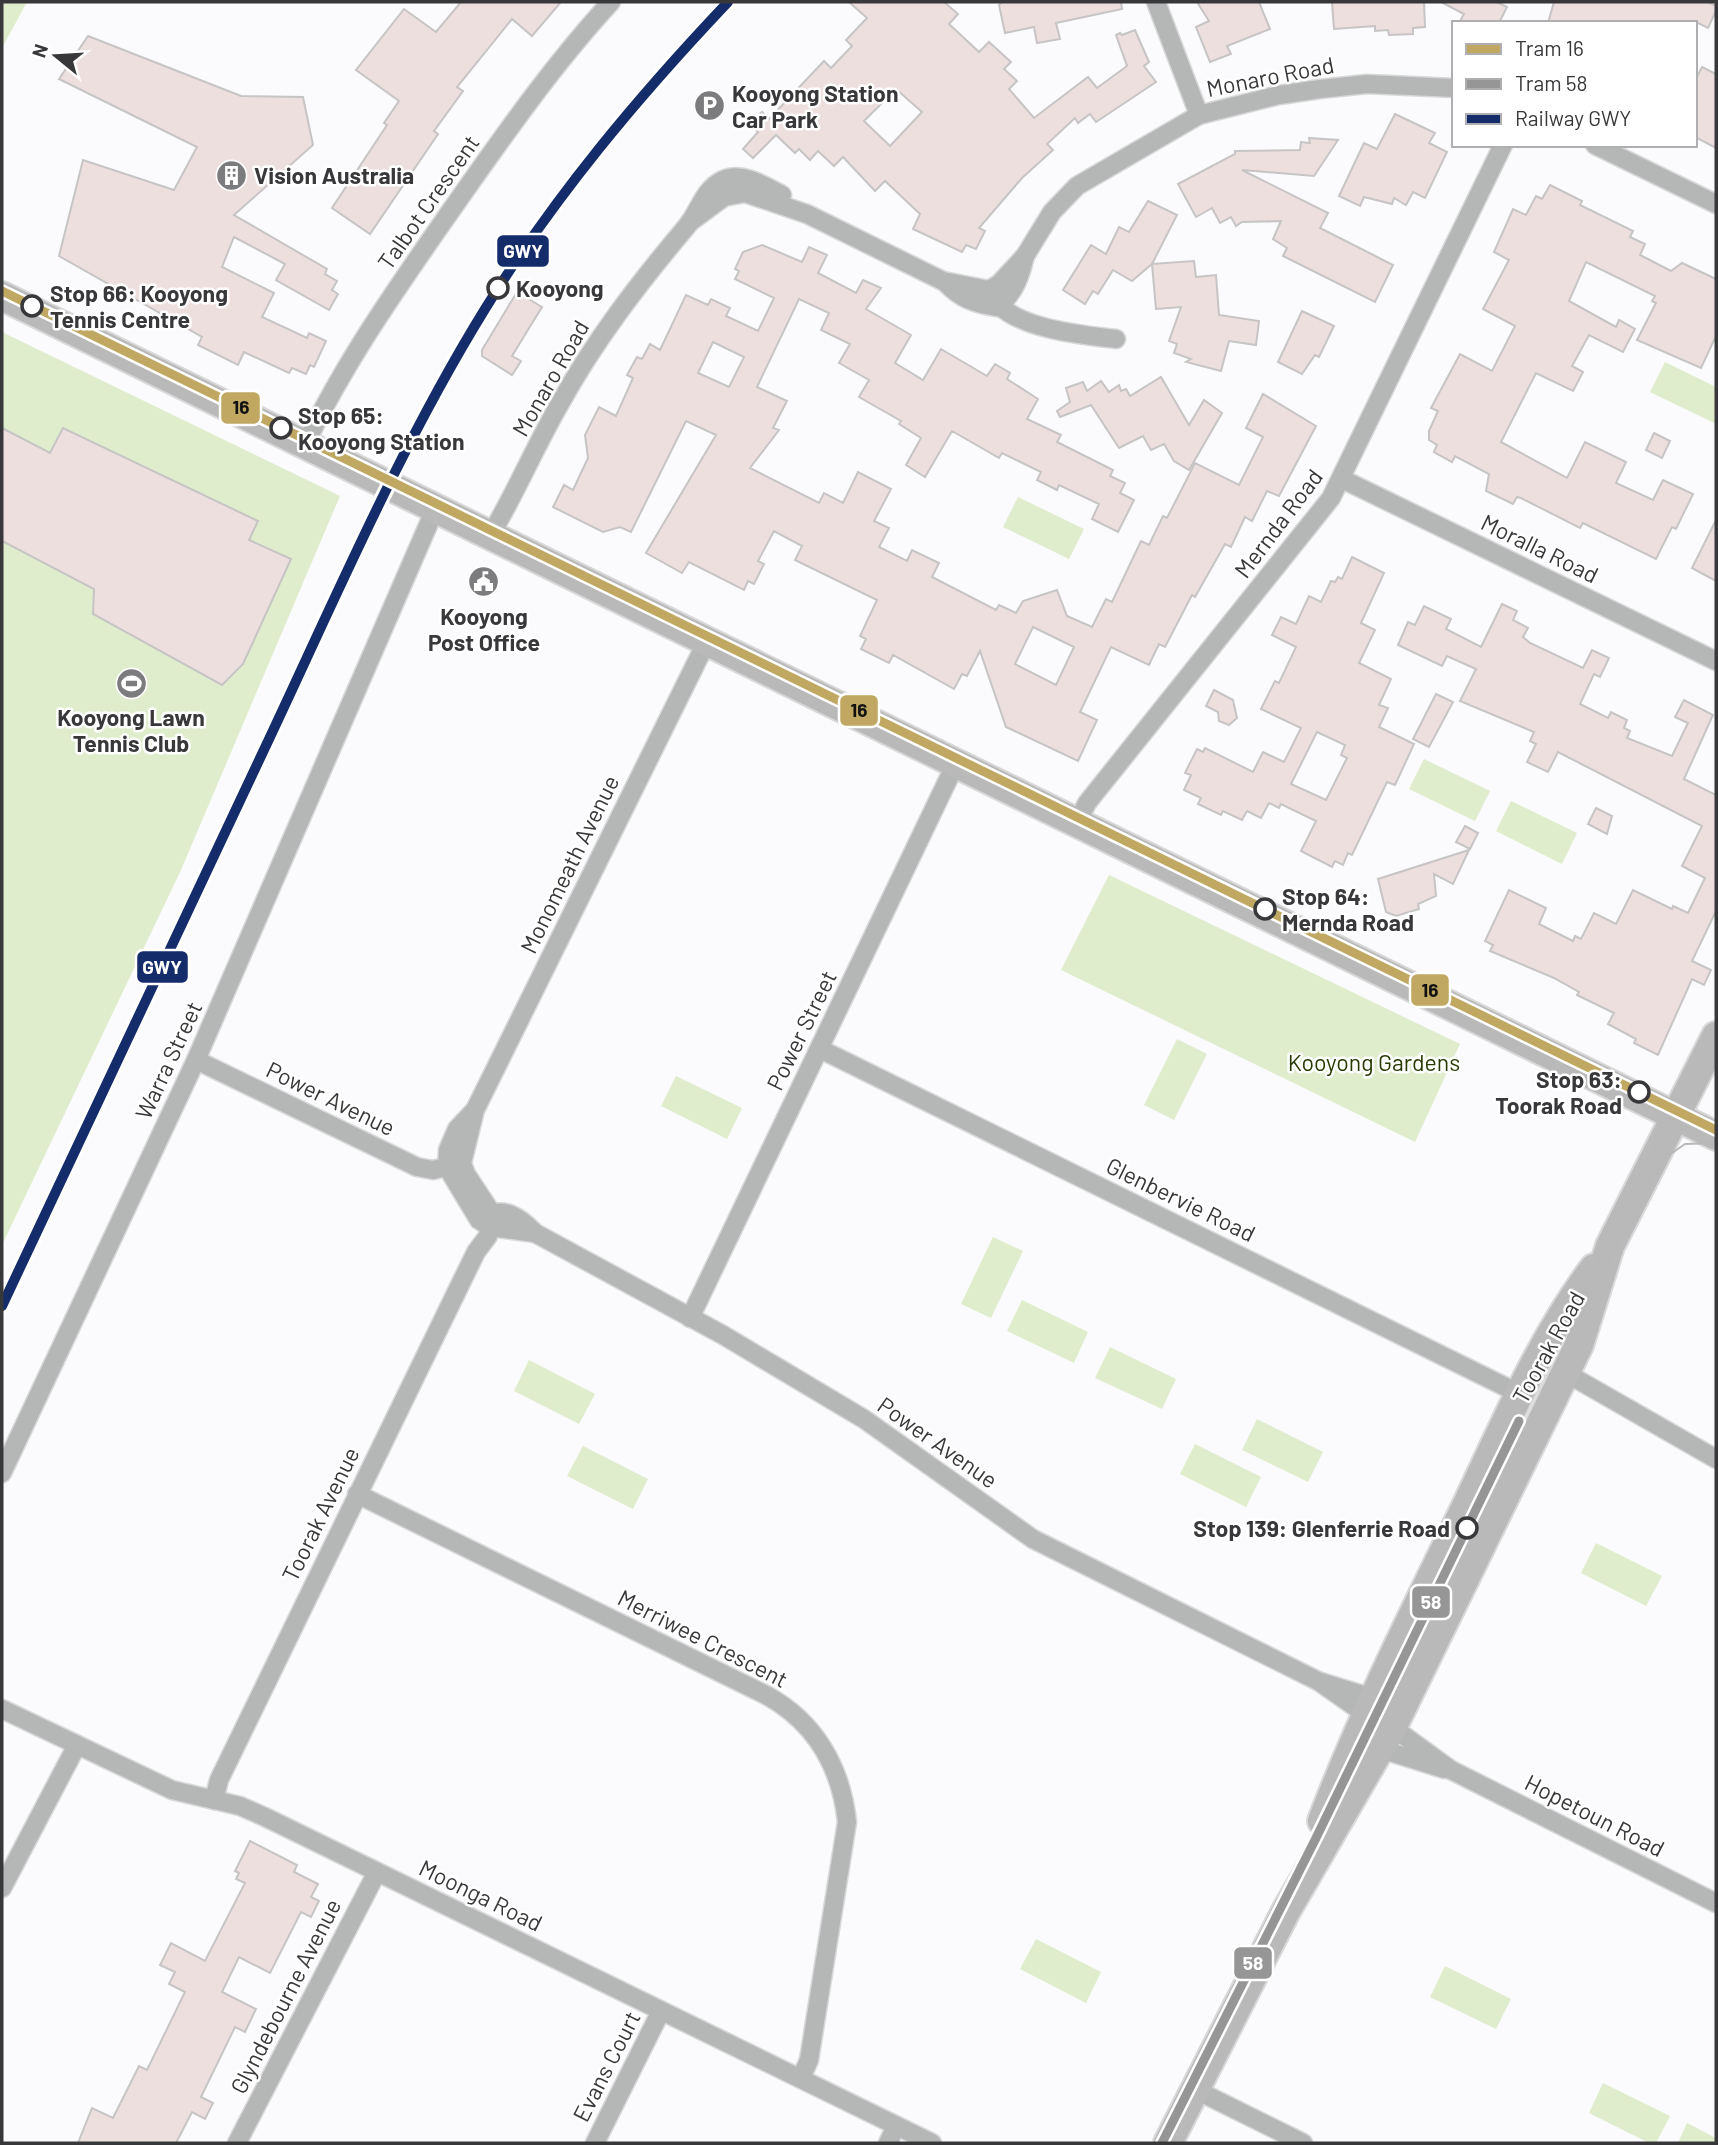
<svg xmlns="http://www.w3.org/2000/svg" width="1718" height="2145" font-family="Barlow,sans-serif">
<rect width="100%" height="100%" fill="#fbfafd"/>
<g fill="#dfedcd">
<path d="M2,2H27L2,48Z"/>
<path d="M2,332L340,496L181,870L2,1245Z"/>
<path d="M1665,362L1716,387V424L1650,392Z"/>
<path d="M1018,497L1084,529L1069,559L1003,527Z"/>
<path d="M1424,759L1490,791L1475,821L1409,789Z"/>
<path d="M1511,801L1577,833L1562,864L1496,831Z"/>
<path d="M1109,875L1460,1044L1415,1142L1061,970Z"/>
<path d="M1177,1039L1207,1054L1174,1120L1144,1105Z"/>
<path d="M676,1076L742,1108L727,1139L661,1106Z"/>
<path d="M993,1237L1023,1251L991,1318L961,1304Z"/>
<path d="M1022,1300L1088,1332L1074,1363L1007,1331Z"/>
<path d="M1110,1347L1176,1379L1162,1409L1095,1378Z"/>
<path d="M529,1360L595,1394L579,1424L514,1391Z"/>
<path d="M1257,1419L1323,1452L1308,1482L1242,1450Z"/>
<path d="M1195,1444L1261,1477L1246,1507L1180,1474Z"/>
<path d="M583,1446L648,1479L633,1509L567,1476Z"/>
<path d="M1596,1543L1662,1576L1646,1606L1581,1573Z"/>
<path d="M1036,1939L1101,1972L1086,2003L1020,1969Z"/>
<path d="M1445,1966L1511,1999L1496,2029L1430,1997Z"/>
<path d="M1603,2083L1670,2116L1656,2143H1649L1589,2113Z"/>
<path d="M1687,2123L1716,2138V2143H1678Z"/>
</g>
<g fill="#eedfdf" stroke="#c6c4c4" stroke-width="2" fill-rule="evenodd">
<path d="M461,2H561L532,36L512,19L457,87L463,91L434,131L438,134L370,234L332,208L387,125L384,123L399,101L356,70L404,9L436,32Z"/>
<path d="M849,2H944L958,14L949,24L979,52L989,42L1011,62L1004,69L1017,81L1009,89L1034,118L1088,77L1097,88L1127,66L1116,35L1120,33L1122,35L1135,30L1149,62L1144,66L1156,82L1096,122L1090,114L1078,123L1075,118L1047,144L1053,150L1022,178L979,228L985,231L976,249L966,245L962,252L913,229L920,214L885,181L875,191L843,157L834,166L818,151L810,160L799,149L795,153L776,135L753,158L743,149L758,132L749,124L762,112L769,119L824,61L831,68L852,46L846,40L867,18ZM896,89L922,112L890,146L864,121Z"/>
<path d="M1002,2H1121L1122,9L1056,23L1060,39L1037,43L1034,27L1005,33L999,5Z"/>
<path d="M1197,2H1259L1270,29L1227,46L1231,54L1210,62L1196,27L1209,21Z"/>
<path d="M1332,2H1424L1425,27L1413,28V34L1389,35L1388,30L1375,31V26L1334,29Z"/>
<path d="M1441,2H1497L1507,7L1499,23H1459L1464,14Z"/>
<path d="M1554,2H1708L1716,6V11L1708,28L1698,23H1548Z"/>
<path d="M88,36L241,96L303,97L313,145L234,215L327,269L325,274L337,281L332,290L338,294L329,310L276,280L285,264L234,237L222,267L274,293L262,317L307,338L309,333L326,341L314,367L310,365L306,374L292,368L289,373L244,352L238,365L198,345L202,337L59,256L83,160L174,190L197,147L59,79Z"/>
<path d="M1702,67L1716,74V148L1695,137V81Z"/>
<path d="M1395,114L1435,133L1429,143L1447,152L1425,198L1413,192L1406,205L1394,198L1392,204L1364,197L1360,206L1339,196L1364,143L1377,149Z"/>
<path d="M1309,138L1338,140L1314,176L1242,170L1328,213L1320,228L1393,265L1375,302L1283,256L1287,248L1273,239L1281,221L1242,222L1236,226L1231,217L1220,223L1212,208L1196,217L1178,184L1235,154V151L1300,150L1301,142L1310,143Z"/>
<path d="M1550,185L1582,201L1580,205L1633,231L1630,237L1645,244L1640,255L1671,271L1682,263L1716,279V336L1701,368L1637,340L1656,303L1652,301L1655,296L1586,262L1569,301L1616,327L1619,320L1635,329L1623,352L1589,335L1572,366L1583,372L1573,391L1536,373L1501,442L1567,478L1585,442L1626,462L1616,483L1653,500L1663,480L1693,494L1676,529L1672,527L1656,559L1583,523L1580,528L1521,498L1517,497L1513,504L1486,491L1489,474L1455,456L1452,462L1434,452L1437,445L1429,440V431L1438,411L1431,408L1460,354L1492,371L1515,326L1483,309L1509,260L1494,252L1513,209L1526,215L1536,196L1542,199Z"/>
<path d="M1148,201L1177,215L1152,264L1194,261L1196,277L1216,275L1219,315L1259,321L1256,345L1229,341L1221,371L1186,362L1191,359L1174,353L1177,344L1169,341L1181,307L1156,309L1152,264L1132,281L1113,270L1098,294L1093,291L1085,304L1063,290L1091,245L1106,254L1119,227L1129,232Z"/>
<path d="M762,245L802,262L809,247L827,255L818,273L856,293L863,280L881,288L866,309L911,335L895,363L923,380L941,349L987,376L995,364L1010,373L1007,379L1038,399L1027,419L1061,435L1057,442L1113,470L1110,476L1125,483L1120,493L1134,500L1118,532L1092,519L1099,504L1059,485L1057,490L1037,480L1041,472L1002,453L999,458L952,431L925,477L906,465L921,438L899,424L901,421L859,397L869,380L839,363L850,344L821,330L829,313L799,299L757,387L787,401L773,428L779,430L750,468L819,503L824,493L843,503L858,472L891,489L874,521L889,528L879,547L907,561L912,550L939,563L932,577L996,610L999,605L1016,613L1023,601L1057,590L1067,616L1092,627L1106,599L1112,602L1141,541L1149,545L1163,516L1167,518L1195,463L1239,485L1263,437L1246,428L1263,394L1316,426L1279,496L1267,491L1252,521L1245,517L1231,547L1225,544L1195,597L1192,595L1165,647L1159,644L1149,665L1111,647L1080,712L1097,720L1078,761L1006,727L980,651L967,676L962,674L954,689L893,655L889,663L861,649L866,639L860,636L877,600L795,560L802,546L774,531L758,561L764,564L754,584L748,581L744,590L689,562L682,573L646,553L716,435L686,421L631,532L620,527L603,532L553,507L564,485L573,490L588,458L585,435L599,407L616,416L633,378L627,375L637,357L642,359L650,344L660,350L686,295L708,305L711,299L730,308L726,316L758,331L774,298L735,279L739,271L735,269L743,252ZM713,342L744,357L729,387L698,373ZM1033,627L1074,647L1056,685L1015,664Z"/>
<path d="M517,292L542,307L512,356L521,361L512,375L482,356V350Z"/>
<path d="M1302,311L1334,326L1319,357L1315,355L1302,374L1278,362Z"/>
<path d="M1161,377L1189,425L1204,400L1222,413L1189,470L1174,461L1164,444L1151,450L1143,436L1119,448L1091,405L1060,417L1057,411L1070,402L1066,388L1083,382L1087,391L1101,381L1109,392L1119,385L1121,391L1126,389L1130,396Z"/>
<path d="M2,428L50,453L63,428L258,521L249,540L291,559L243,664L222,685L93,614L94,589L2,541Z"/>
<path d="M1654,433L1670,441L1662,458L1646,450Z"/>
<path d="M1716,520V581L1692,568Z"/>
<path d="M1352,557L1384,573L1361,623L1375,630L1359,663L1391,679L1379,705L1388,708L1379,727L1414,744L1395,785L1387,782L1352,855L1348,853L1343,865L1335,861L1332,867L1301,851L1316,821L1281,804L1279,808L1269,803L1261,818L1247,811L1242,820L1223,811L1221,815L1198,804L1201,798L1184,790L1191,775L1185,773L1197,749L1203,752L1205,748L1253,772L1263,752L1284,762L1301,728L1261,709L1275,681L1279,683L1296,647L1272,635L1281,617L1296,624L1309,596L1321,602L1331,581L1335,582L1338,577L1342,579ZM1317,732L1345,745L1341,755L1347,758L1326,800L1291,784Z"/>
<path d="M1502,604L1517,611L1513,620L1528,628L1523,637L1530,643L1583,668L1592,650L1609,658L1600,677L1594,674L1580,704L1608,718L1611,712L1627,720L1624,728L1630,731L1627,738L1672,756L1688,723L1675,717L1684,700L1713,715L1684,779L1716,795V911L1692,961L1711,970L1704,985L1692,979L1658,1055L1634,1043L1636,1039L1608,1024L1614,1013L1577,995L1579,992L1554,978L1490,951L1493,945L1485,941L1509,890L1546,908L1539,924L1573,941L1575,936L1581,939L1594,913L1616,924L1633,890L1672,909L1673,906L1688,913L1705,878L1682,866L1702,826L1558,752L1548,772L1527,762L1536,744L1530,741L1534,732L1460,701L1476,669L1447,656L1442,666L1398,645L1408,622L1415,625L1424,606L1451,619L1446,629L1481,647Z"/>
<path d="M1214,690L1233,700L1237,718L1229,725L1219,721L1218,712L1206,706Z"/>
<path d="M1436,694L1453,702L1429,747L1413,739Z"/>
<path d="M1596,808L1612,816L1607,834L1588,824Z"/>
<path d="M1465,826L1478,833L1470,849L1456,842Z"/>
<path d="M1469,850L1453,884L1434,874L1436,896L1418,904L1419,909L1396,916L1386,912L1378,879Z"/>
<path d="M250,1841L297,1865L294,1872L318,1884L311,1897L319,1901L311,1917L301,1912L270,1973L239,1957L222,1992L256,2009L245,2032L235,2027L201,2097L213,2103L205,2119L192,2112L176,2143H78L92,2108L113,2118L139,2066L147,2070L185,1992L169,1984L175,1972L160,1965L171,1943L205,1961L245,1883L236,1879L239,1873L235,1871Z"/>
</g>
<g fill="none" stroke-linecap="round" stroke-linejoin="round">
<defs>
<g id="street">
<path d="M1156,2L1199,115"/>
<path d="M1595,145L1716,204"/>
<path d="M690,222L724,197L745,193L807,214L943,281L989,290L999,284L1025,256L1052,212L1077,186L1199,115L1279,95L1320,89L1367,84L1454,88"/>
<path d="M946,283C961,299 976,304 997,307C1014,294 1020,277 1025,256"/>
<path d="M989,290C1002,328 1081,335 1116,339"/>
<path d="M305,445C345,361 399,285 452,209C502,138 552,66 611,2"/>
<path d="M1342,479L1716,661"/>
<path d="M491,534C515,494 534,449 558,407C594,341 639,283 687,226C700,210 703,190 723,180C742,171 765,186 782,195"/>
<path d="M1077,823L1087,803L1331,498L1503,145"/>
<path d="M820,1049L1520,1394"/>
<path d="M196,1060L417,1167L433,1170L462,1163"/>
<path d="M474,1111L457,1129L448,1150L447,1167L479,1220L490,1227L535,1233"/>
<path d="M482,1218C503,1205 520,1217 535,1233L723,1335L864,1419L1033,1539L1318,1681L1365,1714"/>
<path d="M690,1318L956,763"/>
<path d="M1566,1373L1716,1459"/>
<path d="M2,1473L196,1060L436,507"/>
<path d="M357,1494L766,1695C815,1722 841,1767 847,1822L809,2060L801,2078"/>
<path d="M1321,1682L1373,1698"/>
<path d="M2,1709L172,1790L240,1806L265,1817L932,2143"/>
<path d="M1384,1725L1403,1735L1451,1770L1716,1903"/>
<path d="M1371,1746L1444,1769"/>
<path d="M214,1800L219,1780L476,1252L488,1236L491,1212L466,1174L462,1163L475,1110L707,641"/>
<path d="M2,1888L77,1745"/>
<path d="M1196,2090L1303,2143"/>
<path d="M237,2143L377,1872"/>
<path d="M595,2143L661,2011"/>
<path d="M888,2143L896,2126"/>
</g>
<g id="primary">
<path d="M2,296L1716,1136"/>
<path d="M1322,1821C1364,1711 1417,1607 1468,1502C1506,1422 1541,1339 1594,1268"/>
<path d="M1168,2143L1286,1911L1392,1728L1579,1345L1610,1246L1716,1036"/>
</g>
</defs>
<use href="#street" stroke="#d8d8d9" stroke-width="21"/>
<use href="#primary" stroke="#d8d8d9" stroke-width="32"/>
<use href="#street" stroke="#b5b7b7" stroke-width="18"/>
<use href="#primary" stroke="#b9b9ba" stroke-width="28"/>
<g stroke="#b7b8b9" stroke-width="2">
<path d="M1548,1379L1659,1162L1685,1144L1716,1143"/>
<path d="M1519,1421L1653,1149C1670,1130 1692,1124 1716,1131"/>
</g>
<defs>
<path id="rail-1" d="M2,1306C90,1122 176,938 262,754C333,604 398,450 485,309C554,197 638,97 728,2"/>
</defs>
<use href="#rail-1" stroke="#fff" stroke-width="16"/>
<use href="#rail-1" stroke="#152c6b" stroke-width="10"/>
<defs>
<path id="tram-1" d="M2,291L1716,1130"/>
<path id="tram-2" d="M1162,2143L1316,1838L1519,1421"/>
</defs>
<use href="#tram-1" stroke="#fff" stroke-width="14"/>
<use href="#tram-2" stroke="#fff" stroke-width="14"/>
<use href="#tram-1" stroke="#c0a862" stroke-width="9"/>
<use href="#tram-2" stroke="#969696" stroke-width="9"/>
</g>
<defs>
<symbol id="parking-disc" viewBox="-11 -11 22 22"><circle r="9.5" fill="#7c7c7f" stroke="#fff"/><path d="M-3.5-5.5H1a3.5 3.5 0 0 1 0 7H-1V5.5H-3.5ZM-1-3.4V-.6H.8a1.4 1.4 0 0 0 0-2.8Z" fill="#fff"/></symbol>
<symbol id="building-disc" viewBox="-11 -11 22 22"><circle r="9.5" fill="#7c7c7f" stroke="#fff"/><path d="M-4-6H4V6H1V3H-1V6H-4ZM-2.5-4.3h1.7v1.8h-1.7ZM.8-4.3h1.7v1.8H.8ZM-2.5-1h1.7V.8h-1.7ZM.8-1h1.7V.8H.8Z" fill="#fff"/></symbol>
<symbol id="civic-disc" viewBox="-11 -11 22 22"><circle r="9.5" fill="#7c7c7f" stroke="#fff"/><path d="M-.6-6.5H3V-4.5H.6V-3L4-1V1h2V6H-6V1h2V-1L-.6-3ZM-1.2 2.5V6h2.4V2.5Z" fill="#fff"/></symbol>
<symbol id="stadium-disc" viewBox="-11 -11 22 22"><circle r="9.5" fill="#7c7c7f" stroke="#fff"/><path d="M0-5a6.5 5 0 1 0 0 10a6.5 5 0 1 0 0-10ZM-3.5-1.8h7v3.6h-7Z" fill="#fff"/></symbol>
</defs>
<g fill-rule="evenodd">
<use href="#parking-disc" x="692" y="88" width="35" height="35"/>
<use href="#building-disc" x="214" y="158" width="35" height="35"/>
<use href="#civic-disc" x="466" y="564" width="35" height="35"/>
<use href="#stadium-disc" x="114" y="666" width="35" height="35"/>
</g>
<g fill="#fff" stroke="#38383b" stroke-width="3.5">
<circle cx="498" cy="288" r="10"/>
<circle cx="32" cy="306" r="10"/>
<circle cx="281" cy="428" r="10"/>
<circle cx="1265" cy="909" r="10"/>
<circle cx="1639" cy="1092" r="10"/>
<circle cx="1467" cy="1528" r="10"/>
</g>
<g text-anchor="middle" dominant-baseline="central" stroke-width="5" stroke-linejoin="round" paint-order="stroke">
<g font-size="23" fill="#38383b" stroke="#fff">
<text transform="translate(1270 76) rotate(-11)">Monaro Road</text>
<text transform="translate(428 202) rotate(-55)">Talbot Crescent</text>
<text transform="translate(550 378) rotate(-60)">Monaro Road</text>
<text transform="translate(1278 523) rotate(-53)">Mernda Road</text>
<text transform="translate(1540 548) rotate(26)">Moralla Road</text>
<text transform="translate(569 864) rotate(-64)">Monomeath Avenue</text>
<text transform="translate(801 1030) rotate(-64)">Power Street</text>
<text transform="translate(168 1060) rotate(-65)">Warra Street</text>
<text transform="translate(331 1098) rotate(26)">Power Avenue</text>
<text transform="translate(1181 1199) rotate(26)">Glenbervie Road</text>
<text transform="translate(1548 1347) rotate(-61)">Toorak Road</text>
<text transform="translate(938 1442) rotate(35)">Power Avenue</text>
<text transform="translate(320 1514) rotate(-64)">Toorak Avenue</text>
<text transform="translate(703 1638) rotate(27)">Merriwee Crescent</text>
<text transform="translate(1595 1815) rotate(27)">Hopetoun Road</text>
<text transform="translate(481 1895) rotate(26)">Moonga Road</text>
<text transform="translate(285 1996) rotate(-63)">Glyndebourne Avenue</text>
<text transform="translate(606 2066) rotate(-63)">Evans Court</text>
</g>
<g font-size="23" font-weight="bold" fill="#38383b" stroke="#fff" text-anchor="start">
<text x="732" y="93">Kooyong Station<tspan x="732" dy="26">Car Park</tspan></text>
<text x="254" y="175">Vision Australia</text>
<text x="484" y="616" text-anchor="middle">Kooyong<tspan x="484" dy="26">Post Office</tspan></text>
<text x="131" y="717" text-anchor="middle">Kooyong Lawn<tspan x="131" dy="26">Tennis Club</tspan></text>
</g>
<g font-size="23" font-weight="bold" fill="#38383b" stroke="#fff" text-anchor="start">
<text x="516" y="288">Kooyong</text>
<text x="50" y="293">Stop 66: Kooyong<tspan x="50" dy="26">Tennis Centre</tspan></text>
<text x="298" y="415">Stop 65:<tspan x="298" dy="26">Kooyong Station</tspan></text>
<text x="1282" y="896">Stop 64:<tspan x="1282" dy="26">Mernda Road</tspan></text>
<text x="1622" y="1079" text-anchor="end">Stop 63:<tspan x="1622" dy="26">Toorak Road</tspan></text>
<text x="1450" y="1528" text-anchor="end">Stop 139: Glenferrie Road</text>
</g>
<g font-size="23" fill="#273a00" stroke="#fff">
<text x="1374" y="1062">Kooyong Gardens</text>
</g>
</g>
<g stroke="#fff" stroke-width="2.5">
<rect x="496" y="234" width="54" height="34" rx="7" fill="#152c6b"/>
<rect x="220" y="391" width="41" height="34" rx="7" fill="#c0a862"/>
<rect x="839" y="694" width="40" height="33" rx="7" fill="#c0a862"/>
<rect x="136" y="950" width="53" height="34" rx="7" fill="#152c6b"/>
<rect x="1410" y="973" width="40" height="34" rx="7" fill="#c0a862"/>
<rect x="1411" y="1585" width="40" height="34" rx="7" fill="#969696"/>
<rect x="1233" y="1946" width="40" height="34" rx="7" fill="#969696"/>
</g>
<g font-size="19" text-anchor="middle" font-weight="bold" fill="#fff">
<text x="523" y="258">GWY</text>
<text x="162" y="974">GWY</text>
<text x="1431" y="1609">58</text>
<text x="1253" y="1970">58</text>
</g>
<g font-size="19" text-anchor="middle" font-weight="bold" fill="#111">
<text x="241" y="414">16</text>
<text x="859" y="717">16</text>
<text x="1430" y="997">16</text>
</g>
<rect width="1718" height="2145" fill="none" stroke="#38383b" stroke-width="7"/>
<rect x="1452" y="21" width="245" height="126" fill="#ffffff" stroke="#afafb1" stroke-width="2"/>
<rect x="1466" y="44" width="35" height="10" fill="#c0a862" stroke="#afafb1" stroke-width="2"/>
<text x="1515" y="56" font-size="21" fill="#38383b">Tram 16</text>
<rect x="1466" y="79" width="35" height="10" fill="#969696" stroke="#afafb1" stroke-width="2"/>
<text x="1515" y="91" font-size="21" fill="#38383b">Tram 58</text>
<rect x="1466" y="114" width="35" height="10" fill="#152c6b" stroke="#afafb1" stroke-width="2"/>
<text x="1515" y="126" font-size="21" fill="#38383b">Railway GWY</text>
<g transform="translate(56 56) rotate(288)" stroke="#ffffff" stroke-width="5" paint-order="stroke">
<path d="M0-5L12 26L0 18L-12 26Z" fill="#38383b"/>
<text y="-10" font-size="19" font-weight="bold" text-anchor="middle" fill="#38383b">N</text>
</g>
</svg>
